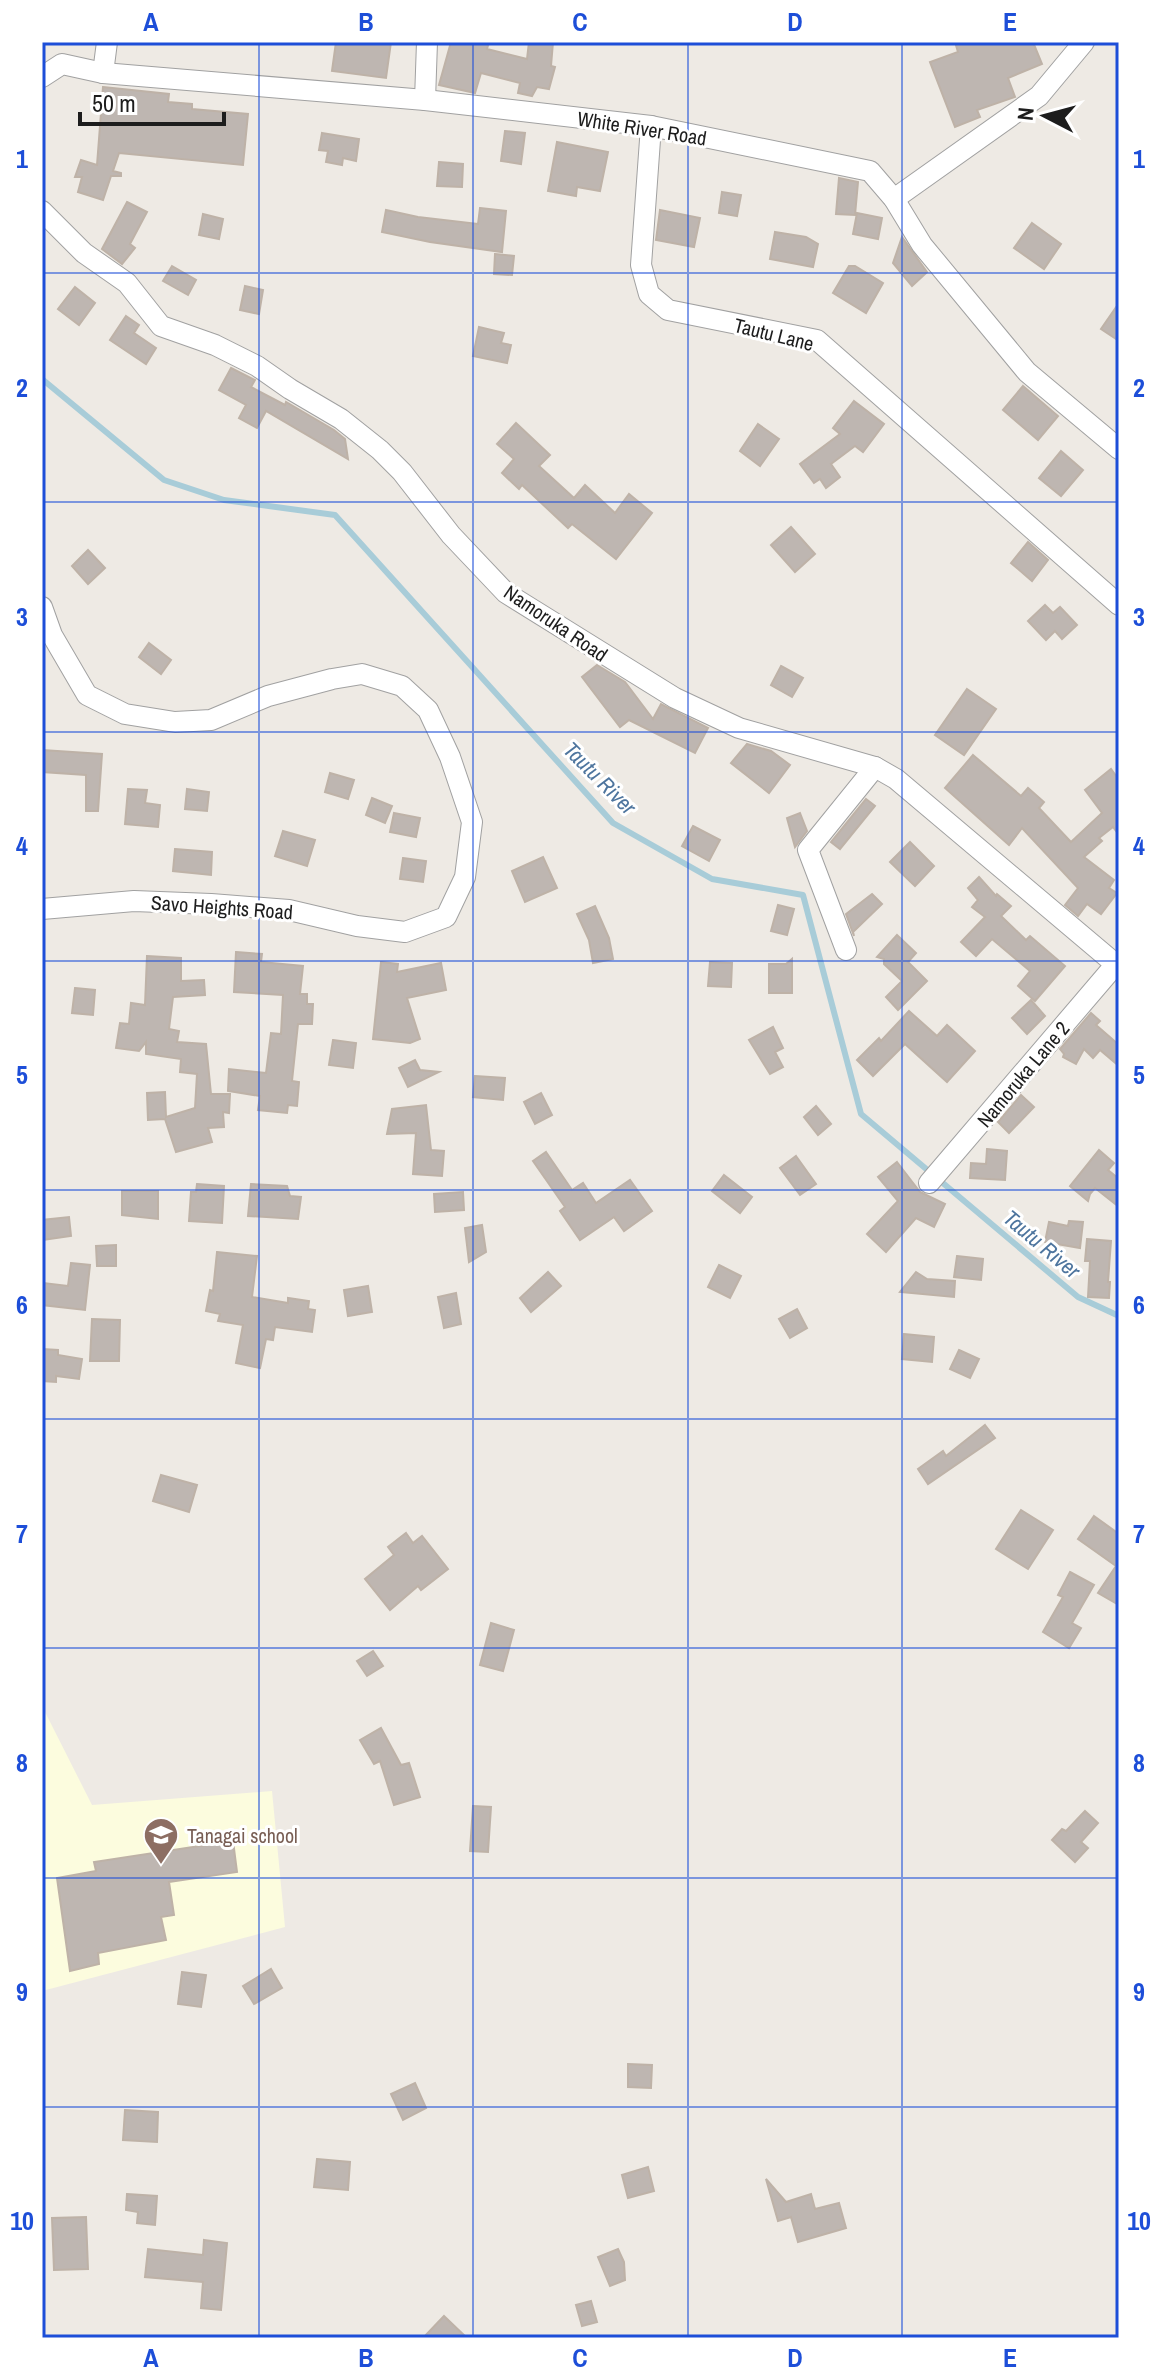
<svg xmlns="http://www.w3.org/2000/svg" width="1161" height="2380" font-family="'Archivo Narrow',sans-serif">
<rect width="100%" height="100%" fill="#eeeae4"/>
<path fill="#fcfcde" d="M42,1706L92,1805L272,1791L285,1927L42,1991Z"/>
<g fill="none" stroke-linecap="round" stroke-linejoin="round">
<path stroke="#a8ccd8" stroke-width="6" d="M42,379L164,480L224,500L335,515L613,823L712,879L803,895L861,1114L1078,1297L1119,1316"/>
</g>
<g fill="#beb6b1" stroke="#beb2a7" stroke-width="2">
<path d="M336,42H391L386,78L332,71Z"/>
<path d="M451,42H489L487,49L527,59L529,42H553L551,66L555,67L549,89L537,87L532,96L518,93L520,83L481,73L475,93L439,85Z"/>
<path d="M955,42H1033L1042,64L1008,78L1015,97L977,110L980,117L955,127L930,62L958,52Z"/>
<path d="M103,87L169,94L168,102L192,104V109L248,114L243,165L119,153L113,171L121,173V176H111L103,200L78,192L82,177H75L81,160L97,165Z"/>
<path d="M505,131L525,133L521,164L501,161Z"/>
<path d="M322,133L359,139L356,161L343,158L342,165L326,162L328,151L319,150Z"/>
<path d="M557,142L608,152L600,191L577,187L576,196L548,191Z"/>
<path d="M439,162L463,164L462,187L437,186Z"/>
<path d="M839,178L858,182L855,215L836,214Z"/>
<path d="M722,192L741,195L737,216L719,213Z"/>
<path d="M127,202L147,212L130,244L135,248L122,264L102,249Z"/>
<path d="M480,208L506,211L502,252L430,242L382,232L386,210L418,217L478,224Z"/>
<path d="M660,210L700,218L694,247L656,240Z"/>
<path d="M857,213L882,218L878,239L853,234Z"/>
<path d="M203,214L223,219L219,239L199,235Z"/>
<path d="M1032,223L1061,244L1044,269L1014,248Z"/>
<path d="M775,232L806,237L818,244L813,267L770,259Z"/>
<path d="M902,237L927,272L912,286L893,263Z"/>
<path d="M495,254L514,256L512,275L494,274Z"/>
<path d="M172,266L196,280L188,295L163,281Z"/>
<path d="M849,266H855L883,283L866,313L833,293Z"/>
<path d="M245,286L263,290L259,314L240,310Z"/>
<path d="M75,287L95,303L79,325L58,309Z"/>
<path d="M1119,303V341L1101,329Z"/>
<path d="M126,316L139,325L134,333L156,348L146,364L110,340Z"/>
<path d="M479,327L504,333L501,343L511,345L507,363L473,356Z"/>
<path d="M231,368L255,380L251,387L285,405L286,402L334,430L345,439L348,459L266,411L257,428L239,418L246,405L219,390Z"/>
<path d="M1023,386L1058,416L1038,440L1003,410Z"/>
<path d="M854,401L884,424L863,452L855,446L831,464L840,477L826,488L820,479L814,483L800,464L840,434L833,428Z"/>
<path d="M516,423L550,455L539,466L574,498L585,485L615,513L629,494L652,513L616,559L572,524L568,528L522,485L519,489L502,473L514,459L497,444Z"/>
<path d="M758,424L779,439L760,466L740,451Z"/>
<path d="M1061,451L1083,470L1061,496L1039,478Z"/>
<path d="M791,527L815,554L795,572L771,545Z"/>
<path d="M1028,542L1048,560L1032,581L1011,563Z"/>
<path d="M88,550L105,568L88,584L72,566Z"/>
<path d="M1045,605L1053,613L1060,607L1077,625L1062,639L1055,631L1046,640L1028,621Z"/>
<path d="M149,643L171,660L161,674L139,657Z"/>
<path d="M597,665L625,682L653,719L661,704L708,728L695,753L629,720L620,727L582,677Z"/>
<path d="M781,666L803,678L792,697L771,685Z"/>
<path d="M967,689L996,709L964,755L935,735Z"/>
<path d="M747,744L771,751L790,765L769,793L731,763Z"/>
<path d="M42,750L102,754L98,811H86V775L42,772Z"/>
<path d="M973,755L1021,796L1028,788L1044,802L1039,808L1071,842L1102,813L1085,790L1111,769L1119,780V835L1113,827L1099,838L1102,841L1084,857L1114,880L1109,888L1117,893L1101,914L1087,904L1078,916L1065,905L1078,888L1022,828L1009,845L945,788Z"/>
<path d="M330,773L354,780L348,799L325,792Z"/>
<path d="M128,789L147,790L145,803L160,805L158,827L125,824Z"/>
<path d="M187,789L209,792L207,811L185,809Z"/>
<path d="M372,798L392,806L385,823L366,815Z"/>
<path d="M866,799L875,806L840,849L831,842Z"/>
<path d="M394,813L420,818L416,837L390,832Z"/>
<path d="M800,813L807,831L795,847L787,818Z"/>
<path d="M693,826L720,840L709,861L682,846Z"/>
<path d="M283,831L315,840L307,866L275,856Z"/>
<path d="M910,842L934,866L915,886L890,862Z"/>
<path d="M175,849L212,852L211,875L173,871Z"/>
<path d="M543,857L557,888L525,902L512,871Z"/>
<path d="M403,858L426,861L423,882L400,879Z"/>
<path d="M979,877L996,896L997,894L1011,906L1001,916L1026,940L1030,936L1065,966L1035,1001L1018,986L1030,971L992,939L976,956L961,942L985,917L972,907L978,900L968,888Z"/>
<path d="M872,894L882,904L853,932L854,936L846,914Z"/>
<path d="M778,905L794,909L787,935L771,931Z"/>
<path d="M595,906L609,938L613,959L593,963L589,940L577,914Z"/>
<path d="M897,935L916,953L908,962L927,981L898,1010L886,997L902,981L884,964V959L877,957Z"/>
<path d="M236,952L262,954L261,962L303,966L300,994H307V1004H313L312,1024H298L292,1081L299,1082L297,1106L288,1105L287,1113L258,1110L260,1096L228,1091L229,1069L266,1073L271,1033L281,1034L283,995L234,992Z"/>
<path d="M147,956L181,958V981L204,980L205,995L173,997L169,1029L179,1031L177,1042L206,1044L211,1094H230L229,1113L223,1112L224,1127L208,1128L212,1142L176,1152L165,1119L148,1120L147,1093L165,1092L166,1117L195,1108L197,1074L180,1072L181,1059L146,1054V1042L139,1051L116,1048L120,1023L129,1024L131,1003L145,1005Z"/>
<path d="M792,959V993H769V964H786Z"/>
<path d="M381,962L398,964L397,972L441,963L446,990L407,998L420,1039L410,1043L373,1039Z"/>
<path d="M710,962L732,963L731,987L708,986Z"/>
<path d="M75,988L95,990L93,1015L72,1013Z"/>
<path d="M1031,1000L1045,1016L1027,1034L1012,1018Z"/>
<path d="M909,1011L937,1036L947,1025L975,1051L947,1082L905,1044L873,1076L857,1060L879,1038L881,1041Z"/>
<path d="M1091,1013L1100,1021L1096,1025L1119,1045V1066L1100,1050L1093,1058L1084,1049L1076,1064L1063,1057L1064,1054L1060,1049Z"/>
<path d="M773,1027L783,1048L775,1052L783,1067L770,1074L749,1040Z"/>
<path d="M333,1040L356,1043L353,1068L329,1065Z"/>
<path d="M415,1060L420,1070L439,1072L408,1087L399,1068Z"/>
<path d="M475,1076L505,1078L503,1100L473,1097Z"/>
<path d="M541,1093L552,1115L535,1124L524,1102Z"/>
<path d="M1021,1095L1034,1107L1009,1133L998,1122Z"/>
<path d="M426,1105L431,1150L444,1151L442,1176L413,1174L416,1133L387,1134L392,1109Z"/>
<path d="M816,1106L831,1124L818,1135L804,1117Z"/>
<path d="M987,1149L1007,1151L1005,1180L970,1178L971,1163L986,1164Z"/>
<path d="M1099,1150L1114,1163L1108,1170L1119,1179V1207L1095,1188L1090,1194L1088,1201L1070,1186Z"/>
<path d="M546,1152L572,1190L583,1183L596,1203L630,1180L652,1211L624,1231L614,1217L580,1240L560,1211L565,1207L533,1161Z"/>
<path d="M796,1156L816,1184L800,1195L780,1168Z"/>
<path d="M897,1162L920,1192L945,1204L934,1227L916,1218L886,1252L867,1234L898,1201L878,1177Z"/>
<path d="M724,1175L752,1197L740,1213L712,1191Z"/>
<path d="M197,1184L224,1186L222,1223L189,1221L191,1192H196Z"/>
<path d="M251,1184L287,1186L290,1196L301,1197L298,1219L248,1216Z"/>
<path d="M122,1191H158V1219L122,1215Z"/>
<path d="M463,1192L464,1210L435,1212L434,1194Z"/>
<path d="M69,1217L71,1236L42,1240V1220Z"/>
<path d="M1069,1221L1083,1222L1080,1248L1045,1242L1049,1222L1068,1226Z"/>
<path d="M482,1225L486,1252L469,1262L465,1228Z"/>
<path d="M1087,1239L1111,1241L1108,1282H1110L1109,1298L1088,1297L1090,1261H1085Z"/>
<path d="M116,1245V1266H97L96,1246Z"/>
<path d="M217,1252L257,1256L252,1297L288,1303V1298L309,1301L308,1309L315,1310L312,1332L275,1327L273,1340L266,1339L260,1368L236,1363L243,1325L218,1321L220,1314L206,1311L210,1290L213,1291Z"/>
<path d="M957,1256L983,1259L981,1280L954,1277Z"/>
<path d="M71,1263L90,1265L85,1310L42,1305L44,1283L68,1286Z"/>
<path d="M719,1265L741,1276L730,1298L708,1287Z"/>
<path d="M548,1272L561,1286L531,1312L520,1298Z"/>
<path d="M916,1272L927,1279L955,1281L954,1297L900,1292Z"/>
<path d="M368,1286L372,1312L348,1316L344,1290Z"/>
<path d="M456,1293L461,1324L444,1328L438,1297Z"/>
<path d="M797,1309L807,1328L790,1338L779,1319Z"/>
<path d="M92,1319L120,1320L119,1361H90Z"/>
<path d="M904,1334L934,1337L932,1362L902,1359Z"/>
<path d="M42,1349L58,1350V1355L82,1359L79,1379L56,1376V1382L42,1381Z"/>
<path d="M959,1350L979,1359L970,1378L950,1369Z"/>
<path d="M985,1425L995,1438L928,1484L918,1469L943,1451L946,1456Z"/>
<path d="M161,1475L197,1485L189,1512L153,1501Z"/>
<path d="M1021,1510L1053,1530L1028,1569L996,1549Z"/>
<path d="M1094,1516L1119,1534V1605L1098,1593L1116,1566L1078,1539Z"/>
<path d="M406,1533L413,1543L422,1536L448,1569L421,1590L418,1586L390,1610L365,1579L394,1555L388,1547Z"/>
<path d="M1070,1572L1094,1585L1072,1623L1081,1628L1069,1648L1043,1632L1063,1597L1058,1595Z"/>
<path d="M491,1623L514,1630L503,1671L480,1665Z"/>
<path d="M373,1651L383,1666L367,1676L357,1661Z"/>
<path d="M381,1728L401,1765L409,1763L420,1797L394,1805L380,1761L374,1764L360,1740Z"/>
<path d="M473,1806L491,1807L488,1852L470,1851Z"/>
<path d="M1085,1811L1098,1823L1081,1842L1088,1848L1075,1862L1052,1840L1062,1829L1066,1831Z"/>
<path d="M233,1841L237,1872L169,1882L174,1915L161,1917L166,1940L98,1953L99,1964L70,1971L57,1878L96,1871L94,1862Z"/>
<path d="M271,1969L282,1988L254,2004L243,1986Z"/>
<path d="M182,1972L206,1975L201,2007L178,2004Z"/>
<path d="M628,2064L652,2065L651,2088L628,2087Z"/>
<path d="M415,2083L426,2108L403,2120L391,2094Z"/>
<path d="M125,2110L158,2112L157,2142L123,2140Z"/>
<path d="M317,2159L350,2162L348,2190L314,2187Z"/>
<path d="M648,2167L654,2191L628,2198L622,2175Z"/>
<path d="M766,2179L786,2202L811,2194L815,2209L839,2203L846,2228L798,2242L791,2217L778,2221Z"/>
<path d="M127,2194L157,2196L155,2225L137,2223L138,2212L126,2210Z"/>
<path d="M86,2217L88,2269L54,2270L52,2218Z"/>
<path d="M204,2240L227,2243L221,2310L201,2308L203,2282L145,2277L148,2249L203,2255Z"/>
<path d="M618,2249L624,2262L625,2280L610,2286L598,2257Z"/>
<path d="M591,2301L597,2322L582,2326L576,2305Z"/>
<path d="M444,2316L467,2338H423Z"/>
</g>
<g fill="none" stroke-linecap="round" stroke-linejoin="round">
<defs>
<g id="street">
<path d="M103,73L107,42"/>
<path d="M42,77L62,64L103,73L425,100L651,126L870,171L894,199L922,245L1027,372L1119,449"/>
<path d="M425,100L427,42"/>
<path d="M651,126L641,265L649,294L668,310L817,340L1119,605"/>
<path d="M894,199L1039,96L1084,42"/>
<path d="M42,211L84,253L127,283L161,326L215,345L257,366L290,389L341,419L380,450L402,472L451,535L506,593L675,698L739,728L875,767L896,779L1119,967"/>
<path d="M42,607L52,635L87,695L125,714L175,722L211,720L268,696L332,679L362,674L402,686L428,710L450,757L472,822L465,877L446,917L405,932L357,926L289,910L211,904L134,901L42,909"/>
<path d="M846,950L808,850L875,767"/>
<path d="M929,1183L1116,964"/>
</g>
</defs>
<use href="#street" stroke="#a1a1a1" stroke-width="22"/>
<use href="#street" stroke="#fff" stroke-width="20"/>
</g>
<path fill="none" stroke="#1d4ed8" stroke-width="2" stroke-opacity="0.55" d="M259,42V2338M473,42V2338M688,42V2338M902,42V2338M42,273H1119M42,502H1119M42,732H1119M42,961H1119M42,1190H1119M42,1419H1119M42,1648H1119M42,1878H1119M42,2107H1119"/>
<defs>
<symbol id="school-pin" viewBox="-11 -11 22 30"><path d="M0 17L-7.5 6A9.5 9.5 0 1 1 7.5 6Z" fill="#8d6e63" stroke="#fff"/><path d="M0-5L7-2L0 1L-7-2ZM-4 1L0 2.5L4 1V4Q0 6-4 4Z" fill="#fff"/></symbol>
</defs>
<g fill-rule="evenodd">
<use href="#school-pin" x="141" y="1815" width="40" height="54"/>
</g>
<g text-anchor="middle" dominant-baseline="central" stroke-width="6" stroke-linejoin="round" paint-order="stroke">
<g font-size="20" fill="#1d1d1d" stroke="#fff">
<text transform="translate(642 128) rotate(9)">White River Road</text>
<text transform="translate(774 334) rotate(14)">Tautu Lane</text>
<text transform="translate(556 623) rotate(34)">Namoruka Road</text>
<text transform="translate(222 907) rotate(4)">Savo Heights Road</text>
<text transform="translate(1023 1074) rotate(-50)">Namoruka Lane 2</text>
</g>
<g font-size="20" fill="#785e54" stroke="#fff" text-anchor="start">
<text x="187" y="1835">Tanagai school</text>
</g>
<g font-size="22" font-style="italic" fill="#4e759e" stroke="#fff">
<text transform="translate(600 778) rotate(45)">Tautu River</text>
<text transform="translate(1042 1244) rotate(40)">Tautu River</text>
</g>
</g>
<rect width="1161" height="2380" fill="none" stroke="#ffffff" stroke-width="88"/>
<g transform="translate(1045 116) rotate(276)" stroke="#ffffff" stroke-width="6" paint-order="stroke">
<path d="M0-6L14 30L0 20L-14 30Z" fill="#1d1d1d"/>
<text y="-12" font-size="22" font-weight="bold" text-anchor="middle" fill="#1d1d1d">N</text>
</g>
<path d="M80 112v12h144v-12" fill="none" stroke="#1d1d1d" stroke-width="4"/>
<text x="92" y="112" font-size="24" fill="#1d1d1d" stroke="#ffffff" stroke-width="6" paint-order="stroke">50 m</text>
<rect x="44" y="44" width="1073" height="2292" fill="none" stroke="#1d4ed8" stroke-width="3"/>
<g font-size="26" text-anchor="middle" font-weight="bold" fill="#1d4ed8">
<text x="151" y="31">A</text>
<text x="366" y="31">B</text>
<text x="580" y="31">C</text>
<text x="795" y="31">D</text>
<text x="1010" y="31">E</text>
<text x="22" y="168">1</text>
<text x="1139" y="168">1</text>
<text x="22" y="397">2</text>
<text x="1139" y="397">2</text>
<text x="22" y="626">3</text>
<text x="1139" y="626">3</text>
<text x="22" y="855">4</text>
<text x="1139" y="855">4</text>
<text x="22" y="1084">5</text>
<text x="1139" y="1084">5</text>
<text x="22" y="1314">6</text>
<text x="1139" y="1314">6</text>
<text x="22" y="1543">7</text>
<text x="1139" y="1543">7</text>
<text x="22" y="1772">8</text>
<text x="1139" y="1772">8</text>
<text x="22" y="2001">9</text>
<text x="1139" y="2001">9</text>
<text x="22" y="2230">10</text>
<text x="1139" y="2230">10</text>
<text x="151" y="2367">A</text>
<text x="366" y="2367">B</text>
<text x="580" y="2367">C</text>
<text x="795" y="2367">D</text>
<text x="1010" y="2367">E</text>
</g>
</svg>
